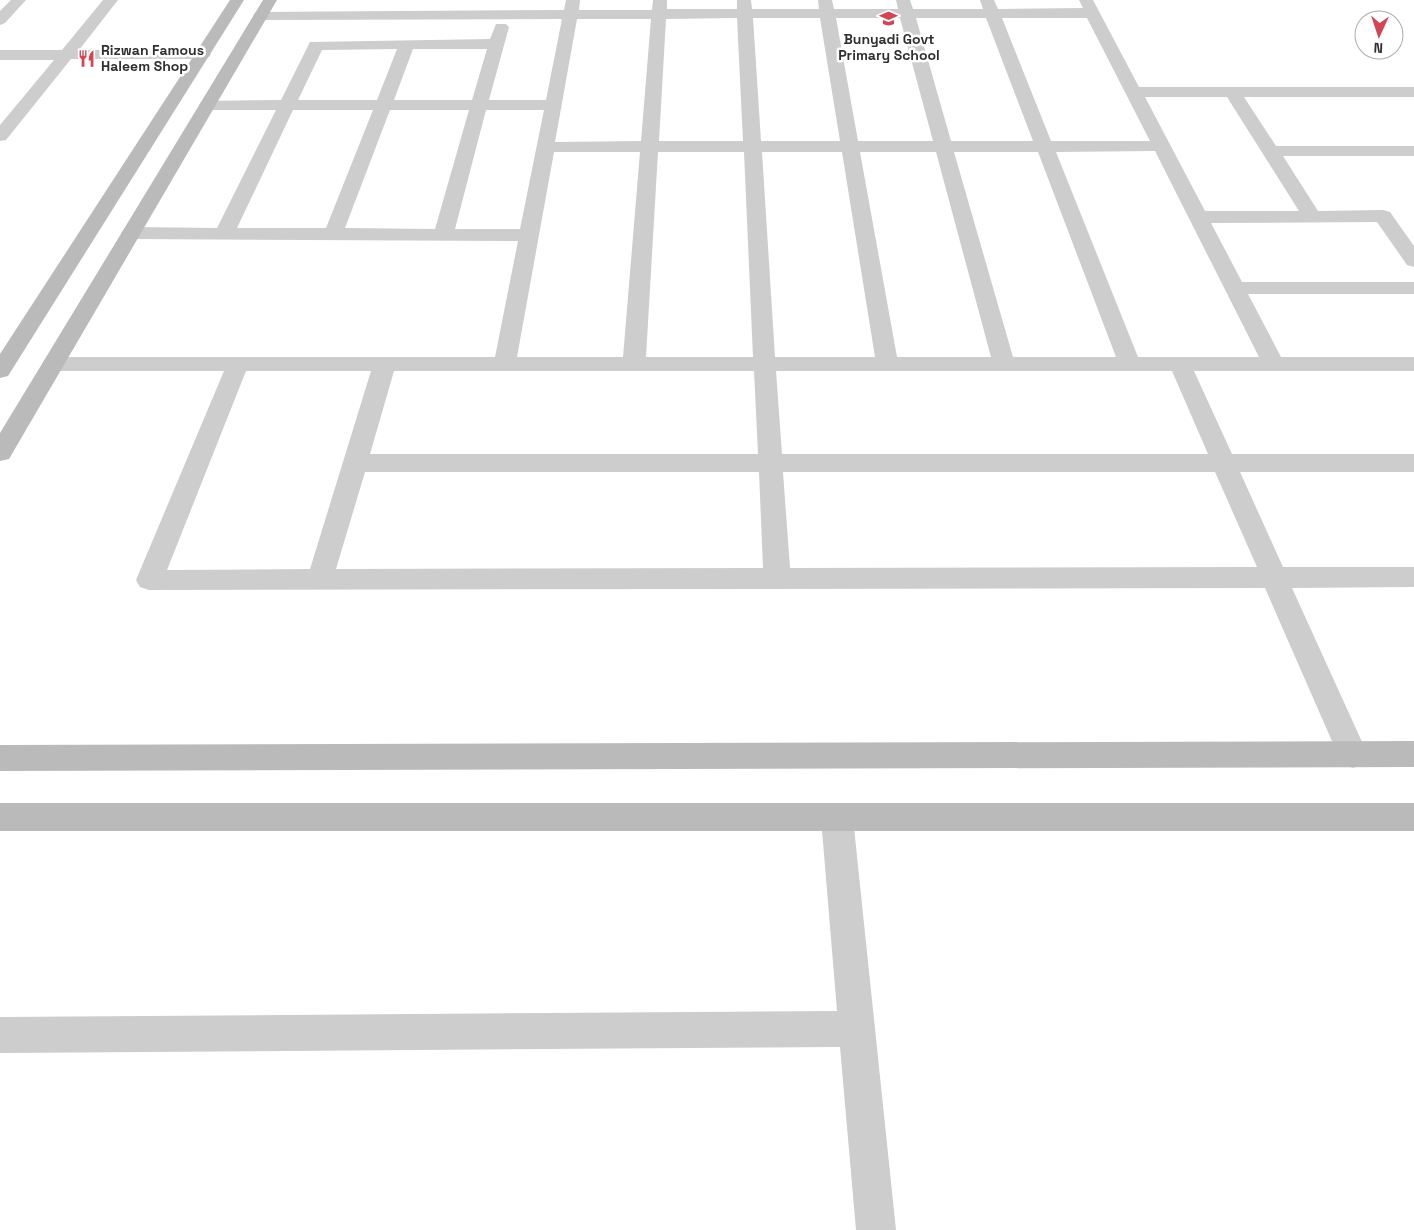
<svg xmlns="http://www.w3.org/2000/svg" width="1414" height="1230" font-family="'Space Grotesk',sans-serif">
<rect width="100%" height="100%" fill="#fff"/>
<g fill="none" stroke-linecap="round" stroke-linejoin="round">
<g fill="#cdcdcd" fill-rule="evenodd">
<path d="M11,0H26L5,23L0,25V11Z"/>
<path d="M103,0H118L79,50L203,49L209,51L211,54L209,57L203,59H71L6,140L0,141V125L54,60H0V50H62Z"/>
<path d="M566,0H580L579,10H652L653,0H667V9H737V0H751L752,9H819L818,0H832L834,9H898L896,0H910L913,9H983L980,0H994L998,9L1083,8L1079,0H1093L1139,87H1414V97H1244L1276,146H1414V156H1283L1318,211L1383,210L1390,212L1414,246V267L1407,265L1377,222L1211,223L1242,282H1414V294H1248L1281,357H1414V371H1194L1232,454H1414V472H1240L1283,567H1414V587L1292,588L1368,755L1364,764L1353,768L1342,764L1265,588L149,590L140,587L136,580L224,371H53L45,369L42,364L45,359L53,357H495L518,241L131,239L124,237L121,233L124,229L131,227L217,228L276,110H208L202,109L199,105L202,101L281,100L310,42L490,39L496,24H506L509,27L489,100H546L562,19L261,20L256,18L253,15L256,12L564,10ZM737,18L743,141H659L666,19ZM753,18H820L840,141H761ZM836,18H900L933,141H858ZM916,18H986L1033,141H951ZM1002,18H1087L1150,141H1051ZM577,19H651L641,141L555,142ZM397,49L377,100H298L322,50ZM413,49H487L472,100H394ZM1145,97H1227L1299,211H1205ZM293,110H373L326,228H237ZM390,110H469L435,229L345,228ZM486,110H544L520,229H455ZM1155,151L1259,357H1138L1056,152ZM554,152H640L623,357H517ZM658,152H744L753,357H646ZM762,152H842L875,357H775ZM860,152H936L991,357H897ZM954,152H1038L1116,357H1013ZM246,371H371L310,569L167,570ZM394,371H754L758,454H370ZM776,371H1172L1208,454H782ZM365,472H759L763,568L336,569ZM783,472H1215L1257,567L790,568Z"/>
<path d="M837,804L848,808L853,818L896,1230H856L840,1047L0,1053V1017L837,1011L821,818L826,808Z"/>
</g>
<g fill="#bababa" fill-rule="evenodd">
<path d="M230,0H244L8,376L0,378V354Z"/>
<path d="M263,0H277L9,459L0,461V433Z"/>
<path d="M1414,741V767L0,771V745Z"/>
<rect x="0" y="803" width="1414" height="28"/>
</g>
</g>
<defs>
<symbol id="school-bare" viewBox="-9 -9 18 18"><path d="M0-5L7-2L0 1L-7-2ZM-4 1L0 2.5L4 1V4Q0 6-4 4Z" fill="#d34553" stroke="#fff" stroke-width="2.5" paint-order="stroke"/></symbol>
<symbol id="restaurant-bare" viewBox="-9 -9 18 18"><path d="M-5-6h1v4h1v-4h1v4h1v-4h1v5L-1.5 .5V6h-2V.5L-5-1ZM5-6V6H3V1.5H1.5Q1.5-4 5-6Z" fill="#d34553" stroke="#fff" stroke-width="2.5" paint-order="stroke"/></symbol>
</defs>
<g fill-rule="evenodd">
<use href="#school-bare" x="876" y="6" width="25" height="25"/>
<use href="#restaurant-bare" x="74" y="46" width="25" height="25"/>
</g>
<g text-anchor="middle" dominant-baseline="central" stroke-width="5" stroke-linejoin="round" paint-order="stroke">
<g font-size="14" font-weight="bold" fill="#303030" stroke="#fff">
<text x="889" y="39">Bunyadi Govt<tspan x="889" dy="16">Primary School</tspan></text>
<text x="101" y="50" text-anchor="start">Rizwan Famous<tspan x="101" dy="16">Haleem Shop</tspan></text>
</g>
</g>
<g transform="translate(1379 35) rotate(183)"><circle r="24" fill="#ffffff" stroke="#acacac"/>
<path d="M0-4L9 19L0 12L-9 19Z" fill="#d34553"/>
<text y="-8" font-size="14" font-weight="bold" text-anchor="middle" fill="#303030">N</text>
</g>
</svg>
